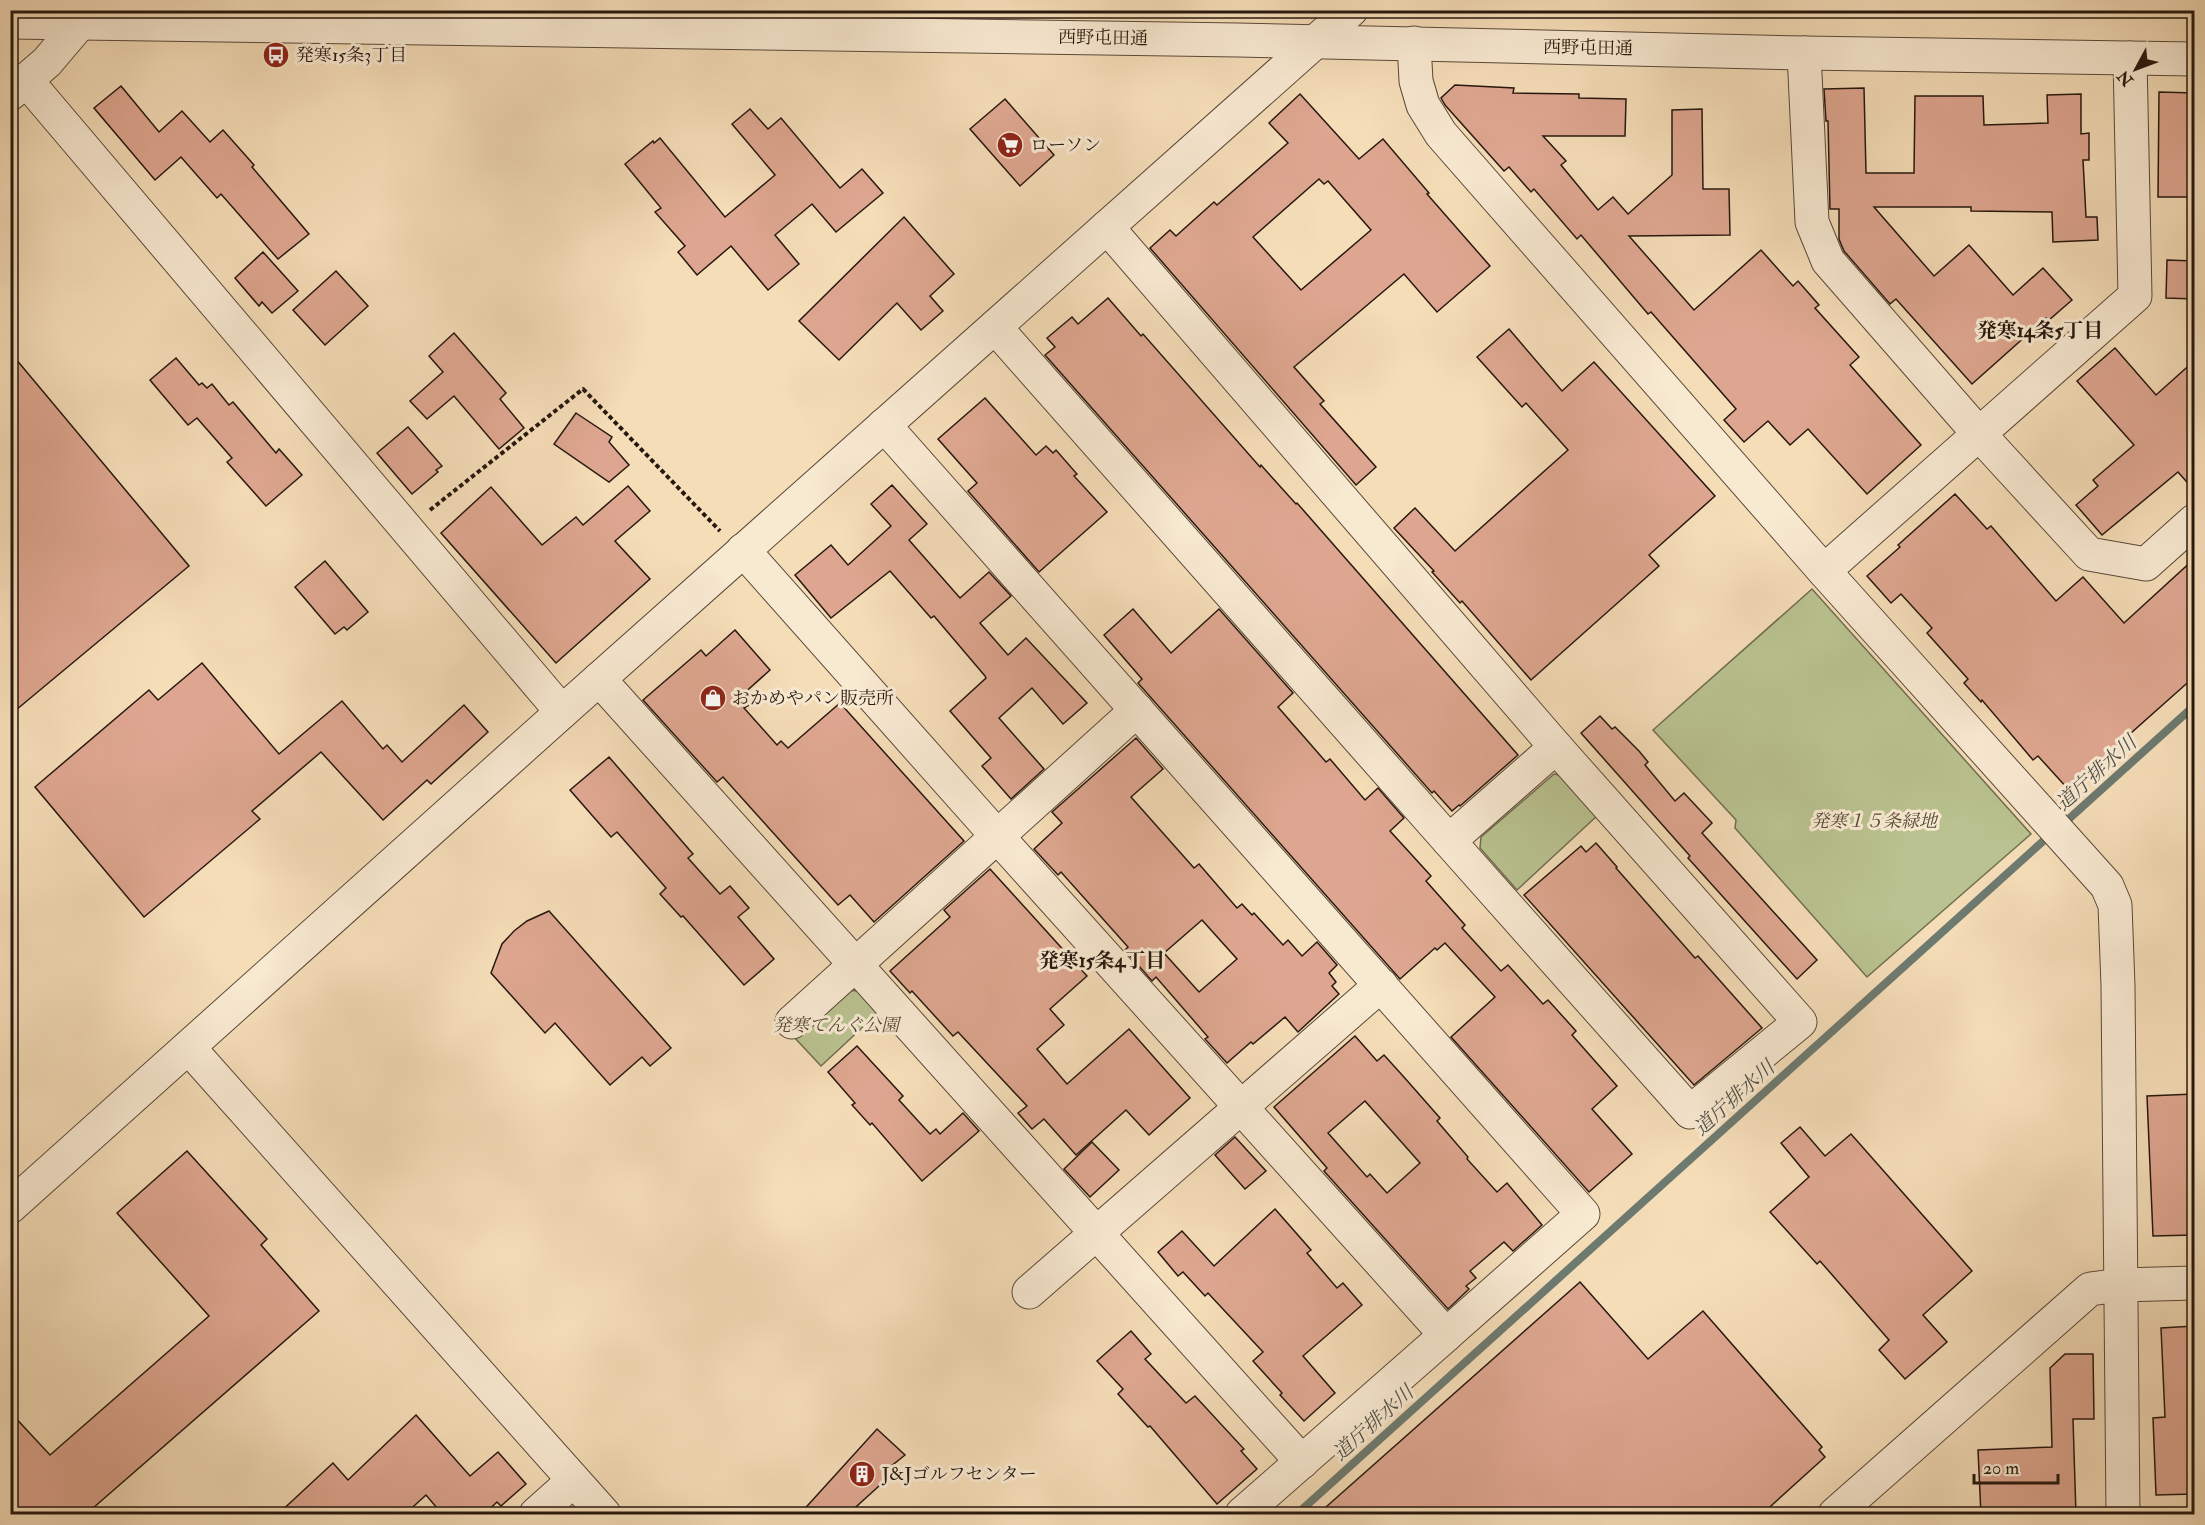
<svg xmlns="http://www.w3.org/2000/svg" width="2205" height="1525" font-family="'IM FELL Double Pica','Noto Serif JP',serif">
<rect width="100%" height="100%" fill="#f5ddb8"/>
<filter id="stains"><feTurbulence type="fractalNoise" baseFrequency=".00333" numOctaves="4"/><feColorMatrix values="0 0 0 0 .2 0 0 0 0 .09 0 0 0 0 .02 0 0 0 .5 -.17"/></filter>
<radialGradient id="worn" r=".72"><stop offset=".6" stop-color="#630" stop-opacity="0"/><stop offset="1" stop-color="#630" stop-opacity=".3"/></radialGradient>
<g fill="#b9c290" stroke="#706d50" stroke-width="1.5">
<path d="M1812,589L2031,834L1867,977L1735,828L1736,820L1653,730Z"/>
<path d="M1554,774L1565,776L1598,815L1517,890L1480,848L1481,837Z"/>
<path d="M845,990L858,991L878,1013L821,1066L794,1037Z"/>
</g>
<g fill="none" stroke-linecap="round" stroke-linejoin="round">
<g stroke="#6d7a70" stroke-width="8">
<path d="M2061,826L2194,706"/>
<path d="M1297,1514L2051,834"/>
</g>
</g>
<g fill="#dea690" stroke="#27180f" stroke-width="1.5" fill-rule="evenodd">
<path d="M1455,85L1514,88L1513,93L1579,94V98L1626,99L1625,136H1543L1566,161L1561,165L1598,210L1613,197L1628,214L1672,175V110L1702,109L1703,189H1729L1730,235L1629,236L1694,310L1761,250L1793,286L1798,281L1819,305L1815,308L1859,357L1850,365L1921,445L1867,494L1808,429L1790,445L1768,421L1744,442L1724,420L1736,409L1651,312L1648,314L1581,235L1577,239L1534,189L1531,192L1509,167L1504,171L1445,105L1441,98Z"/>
<path d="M121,86L159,132L182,111L210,142L223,130L254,165L252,167L309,234L278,259L221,194L217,198L181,157L155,180L94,108Z"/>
<path d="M1864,88L1866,173H1914L1915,96H1983L1984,125L2048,123L2047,95L2081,94V134L2089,133V160H2083L2086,217H2097L2098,240L2053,242L2052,212L1971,211V207H1874L1934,276L1969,245L2013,295L2043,268L2072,300L2049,320L2046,318L1972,384L1896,299L1890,304L1844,251L1839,239V209H1830L1828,121H1826L1824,89Z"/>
<path d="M2159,92L2194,93V197H2158Z"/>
<path d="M1300,94L1359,159L1383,139L1429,193L1427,194L1490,266L1437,312L1404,274L1294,367L1324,401L1320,404L1376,467L1356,485L1150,248L1170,230L1176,236L1214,202L1217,205L1288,143L1269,123ZM1319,179L1324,184L1328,181L1371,230L1301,290L1253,237Z"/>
<path d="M1005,99L1054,155L1020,186L970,129Z"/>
<path d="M750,109L768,129L781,118L840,188L862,169L883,193L836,232L812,204L775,235L799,264L768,290L731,246L697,275L678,252L685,246L655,212L661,208L625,164L653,141L654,143L660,138L725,217L775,175L732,124Z"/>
<path d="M904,217L954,274L930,296L943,311L921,330L897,303L839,360L799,321Z"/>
<path d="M263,252L298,291L272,313L262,302L259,306L235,278Z"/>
<path d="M2167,260L2194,261V299L2166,298Z"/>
<path d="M336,271L368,306L325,345L293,310Z"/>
<path d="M1108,298L1141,336L1143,334L1260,467L1261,465L1296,504L1297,503L1518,755L1460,806L1459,805L1452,811L1434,791L1432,793L1045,355L1055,347L1047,338L1072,317L1078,324Z"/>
<path d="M1509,329L1562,391L1594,362L1715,496L1649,555L1659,566L1531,680L1462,601L1460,603L1432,572L1434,571L1394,528L1415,508L1455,551L1568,450L1526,403L1522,407L1477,357Z"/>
<path d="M454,333L506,393L500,399L524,428L499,449L454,396L427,419L410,401L443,372L429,356Z"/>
<path d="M2115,348L2156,395L2194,361V490L2178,472L2102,535L2076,505L2098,486L2093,480L2134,445L2077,381Z"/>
<path d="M10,352L189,566L10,715Z"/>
<path d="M176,358L199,385L202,383L207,388L212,384L229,405L233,402L276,453L279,449L302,475L266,506L227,462L232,458L197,418L188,425L150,380Z"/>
<path d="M985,398L1036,455L1046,446L1053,453L1056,450L1077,474L1074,476L1107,512L1039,572L968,491L977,483L938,439Z"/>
<path d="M576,413L612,437L609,442L629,465L609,482L554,444Z"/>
<path d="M408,427L442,466L436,470L438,472L412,494L377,453Z"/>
<path d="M892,485L927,524L909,540L960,598L989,572L1011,596L980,623L1008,655L1026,638L1087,703L1063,724L1032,688L999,718L1044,769L1011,799L982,766L991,758L950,711L986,678L985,676L934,616L931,618L890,571L831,618L795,575L831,545L848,565L891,526L871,504Z"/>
<path d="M628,486L650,511L615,541L650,579L556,663L441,533L491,487L542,545L576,517L583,525Z"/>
<path d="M1955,494L1987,529L1991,526L2056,601L2083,577L2124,623L2194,559V677L2068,789L2038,756L2033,760L1982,700L1981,702L1964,683L1968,679L1927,633L1932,628L1901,594L1891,603L1867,576L1900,547L1898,545Z"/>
<path d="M325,561L368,612L347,630L344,627L335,634L295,587Z"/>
<path d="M1133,609L1171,653L1219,609L1293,693L1278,707L1326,762L1330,759L1365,800L1378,788L1404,818L1390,831L1431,876L1426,881L1465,925L1462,928L1501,971L1508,965L1543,1004L1548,1000L1576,1031L1572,1035L1617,1086L1592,1109L1632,1154L1589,1192L1451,1037L1495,997L1445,943L1437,950L1435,948L1400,979L1138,683L1142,679L1104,635Z"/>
<path d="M735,630L770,670L741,696L749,705L744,708L777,745L781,741L788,748L840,703L964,841L874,922L850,895L838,905L723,777L717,782L643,700L701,650L706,656Z"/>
<path d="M202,663L279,754L342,701L383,749L387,745L402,762L464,705L488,732L431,784L427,780L383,820L321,752L252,811L260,819L144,917L35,787L149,690L158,700Z"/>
<path d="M1600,716L1612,729L1615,727L1639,751L1648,762L1645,765L1675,801L1684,793L1712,823L1702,833L1817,960L1797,979L1688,858L1690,856L1581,733Z"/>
<path d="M1136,738L1163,769L1131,797L1194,868L1199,864L1237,908L1242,904L1252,915L1254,913L1283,945L1288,940L1302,956L1317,942L1337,965L1329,973L1336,982L1332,986L1339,994L1298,1032L1285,1017L1253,1044L1251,1042L1227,1063L1205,1039L1208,1037L1156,977L1152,981L1125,950L1128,947L1061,872L1058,875L1034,849L1062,823L1052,812ZM1202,920L1237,959L1199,992L1164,953Z"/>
<path d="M609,757L693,854L688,858L720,894L730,886L749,908L738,917L774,959L744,985L683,916L681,917L660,894L666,888L617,832L611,837L570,790Z"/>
<path d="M1596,843L1617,867L1616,868L1695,958L1698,956L1762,1028L1694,1085L1524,895L1581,846L1586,852Z"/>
<path d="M990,869L1087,976L1050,1009L1064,1025L1037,1049L1067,1084L1129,1029L1190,1098L1149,1135L1126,1110L1076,1155L1044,1119L1032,1129L1018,1113L1027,1106L958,1032L953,1036L912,991L910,993L890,971L950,917L944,910Z"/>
<path d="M549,911L671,1048L650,1066L642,1057L610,1085L555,1023L545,1033L491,973L502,944L514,931L527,921Z"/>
<path d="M1355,1036L1377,1061L1384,1055L1403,1076L1440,1118L1437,1121L1468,1157L1467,1159L1497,1192L1507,1183L1542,1225L1513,1251L1504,1242L1470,1271L1476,1278L1466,1286L1469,1289L1448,1309L1324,1171L1327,1168L1274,1107ZM1365,1101L1420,1163L1387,1193L1370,1174L1367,1177L1328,1133Z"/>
<path d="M857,1046L903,1096L899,1100L930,1134L936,1129L940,1134L963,1113L979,1131L922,1181L872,1123L870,1125L852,1105L855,1103L828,1072Z"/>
<path d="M2194,1094V1235L2153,1236L2147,1096Z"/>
<path d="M1800,1127L1825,1156L1851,1134L1972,1271L1923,1315L1947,1342L1905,1379L1879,1350L1889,1340L1820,1261L1817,1264L1770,1212L1809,1177L1781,1143Z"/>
<path d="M1235,1137L1266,1171L1245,1189L1215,1155Z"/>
<path d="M1092,1142L1119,1170L1090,1197L1064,1169Z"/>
<path d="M187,1151L267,1239L261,1245L319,1311L85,1515H10V1412L50,1455L209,1316L117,1213Z"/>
<path d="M1275,1209L1311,1250L1307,1253L1337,1288L1343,1283L1362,1305L1303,1356L1335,1393L1304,1421L1280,1395L1282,1393L1253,1361L1263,1352L1208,1293L1205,1296L1183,1272L1178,1276L1158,1252L1182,1231L1214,1266Z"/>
<path d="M1580,1282L1648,1359L1703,1311L1822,1447L1819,1450L1825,1457L1761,1515H1317Z"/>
<path d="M2194,1326V1494L2156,1495L2153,1418L2165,1417L2161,1328Z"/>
<path d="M1131,1331L1151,1354L1145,1359L1186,1403L1195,1396L1244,1449L1241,1451L1257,1469L1217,1504L1150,1426L1148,1427L1118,1394L1123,1389L1097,1361Z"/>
<path d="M2065,1354H2093L2094,1419H2073L2076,1515H1981L1978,1450L2052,1447L2050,1368Z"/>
<path d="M416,1415L470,1476L498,1452L526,1484L501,1506L497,1502L483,1515H443L426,1495L404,1515H277L333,1463L348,1480Z"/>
<path d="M877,1429L905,1455L885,1471L890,1476L847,1515H799Z"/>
</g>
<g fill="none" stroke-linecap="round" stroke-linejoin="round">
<defs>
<g id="minor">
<path d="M10,22L1238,40L1804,53L2194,59"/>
<path d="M1414,43L1416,81L1423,105L1441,134L1824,571L2107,886L2115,905L2118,986L2123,1514"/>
<path d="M1804,53L1812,222L1828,261L1979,434L2089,554L2146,564L2194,521"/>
<path d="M26,80L562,712"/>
<path d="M10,94L47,62L80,23"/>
<path d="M995,327L1449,841L1690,1112L1800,1022L1556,747L1107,227"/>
<path d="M743,550L997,836L1446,1335L1583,1214L884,425"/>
<path d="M1824,571L2135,296L2130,58"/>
<path d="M599,679L1302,1462"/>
<path d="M1449,841L1556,747"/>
<path d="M792,1022L1137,710"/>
<path d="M189,1048L604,1514"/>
<path d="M10,1207L562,712L1351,10"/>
<path d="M1029,1292L1381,985"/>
<path d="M536,1514L573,1481"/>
<path d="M1242,1514L1446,1335"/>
<path d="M1835,1514L2090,1289L2121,1285L2194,1283"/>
</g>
</defs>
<use href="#minor" stroke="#5a4939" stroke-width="35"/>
<path stroke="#27180f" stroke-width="4" stroke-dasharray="4.5 3" stroke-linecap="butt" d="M430,510L583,389L720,531"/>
<use href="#minor" stroke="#f8e9d1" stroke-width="33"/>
</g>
<defs>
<symbol id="bus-disc" viewBox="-11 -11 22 22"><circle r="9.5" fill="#8f2418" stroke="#f8e9d1"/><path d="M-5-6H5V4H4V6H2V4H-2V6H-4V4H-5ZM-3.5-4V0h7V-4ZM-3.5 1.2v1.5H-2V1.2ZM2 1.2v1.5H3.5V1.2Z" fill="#fff"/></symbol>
<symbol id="supermarket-disc" viewBox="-11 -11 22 22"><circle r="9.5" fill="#8f2418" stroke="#f8e9d1"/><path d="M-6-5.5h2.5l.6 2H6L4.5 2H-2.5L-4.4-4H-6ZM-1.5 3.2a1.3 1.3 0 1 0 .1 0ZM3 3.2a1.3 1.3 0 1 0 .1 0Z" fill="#fff"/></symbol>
<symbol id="shop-disc" viewBox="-11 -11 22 22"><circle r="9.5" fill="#8f2418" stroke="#f8e9d1"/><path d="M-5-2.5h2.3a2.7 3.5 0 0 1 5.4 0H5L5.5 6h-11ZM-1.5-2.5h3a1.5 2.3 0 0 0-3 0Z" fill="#fff"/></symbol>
<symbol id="building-disc" viewBox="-11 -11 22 22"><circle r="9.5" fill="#8f2418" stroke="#f8e9d1"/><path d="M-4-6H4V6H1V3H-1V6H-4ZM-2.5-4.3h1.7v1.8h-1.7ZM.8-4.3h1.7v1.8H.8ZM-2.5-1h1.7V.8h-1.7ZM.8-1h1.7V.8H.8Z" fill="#fff"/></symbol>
</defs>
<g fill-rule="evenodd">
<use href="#bus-disc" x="261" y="40" width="30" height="30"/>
<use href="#supermarket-disc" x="995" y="130" width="30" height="30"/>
<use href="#shop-disc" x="698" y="683" width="30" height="30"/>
<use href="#building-disc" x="847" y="1459" width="30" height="30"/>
</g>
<g text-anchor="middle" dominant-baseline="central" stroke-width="6" stroke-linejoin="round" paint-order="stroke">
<g font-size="18" fill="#27180f" stroke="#f8e9d1">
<text transform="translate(1103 38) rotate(1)">西野屯田通</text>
<text transform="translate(1588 48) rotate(1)">西野屯田通</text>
</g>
<g font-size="18" fill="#27180f" stroke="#f8e9d1" text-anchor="start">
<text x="296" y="55">発寒15条3丁目</text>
<text x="1030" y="145">ローソン</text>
<text x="732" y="698">おかめやパン販売所</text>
<text x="882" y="1474">J&amp;Jゴルフセンター</text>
</g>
<g font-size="18" font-style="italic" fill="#534b36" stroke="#f8e9d1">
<text x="1874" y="821">発寒１５条緑地</text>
<text x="836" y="1025">発寒てんぐ公園</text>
</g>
<g font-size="20" font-weight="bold" fill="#27180f" stroke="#f8e9d1">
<text x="2040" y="330">発寒14条5丁目</text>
<text x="1102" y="960">発寒15条4丁目</text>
</g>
<g font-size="20" font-style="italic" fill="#505148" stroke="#f8e9d1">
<text transform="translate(2096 773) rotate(-42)">道庁排水川</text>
<text transform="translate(1734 1098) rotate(-42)">道庁排水川</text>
<text transform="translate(1373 1423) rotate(-42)">道庁排水川</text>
</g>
</g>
<rect width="2205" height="1525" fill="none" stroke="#f5ddb8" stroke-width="36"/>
<rect x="12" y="12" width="2181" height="1501" fill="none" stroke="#27180f" stroke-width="3"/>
<rect x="18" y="18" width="2169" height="1489" fill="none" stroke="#27180f" stroke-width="1.5"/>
<g transform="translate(2136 69) rotate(229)" stroke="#f8e9d1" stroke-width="4.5" paint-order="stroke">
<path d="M0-4.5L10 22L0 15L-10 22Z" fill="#27180f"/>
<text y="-9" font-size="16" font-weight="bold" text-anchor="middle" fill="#27180f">N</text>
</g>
<path d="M1974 1474v9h84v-9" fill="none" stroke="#27180f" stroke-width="3"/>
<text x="1983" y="1474" font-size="18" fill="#27180f" stroke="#f8e9d1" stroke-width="4.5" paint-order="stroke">20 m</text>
<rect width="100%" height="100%" filter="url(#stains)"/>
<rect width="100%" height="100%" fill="url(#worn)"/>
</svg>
